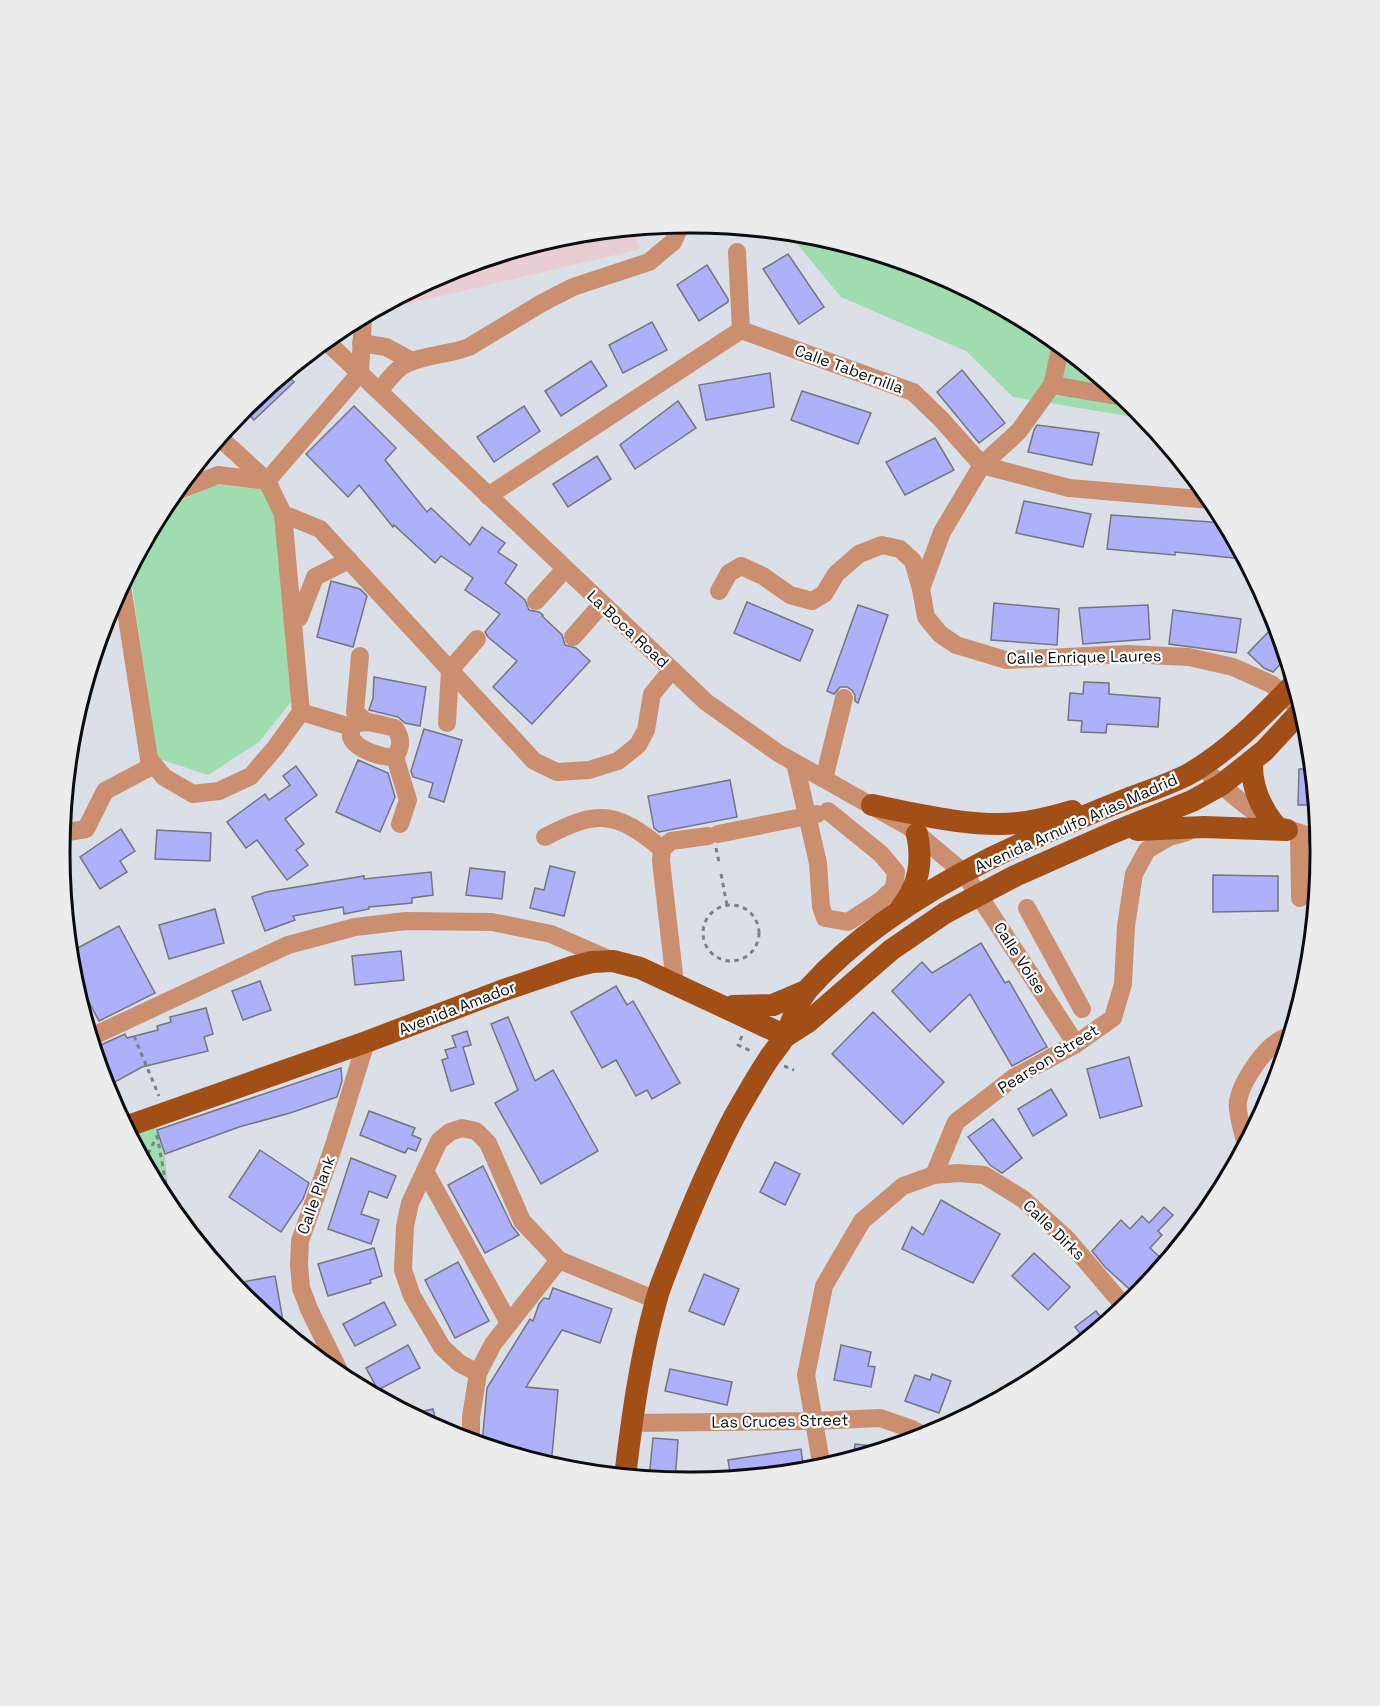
<svg xmlns="http://www.w3.org/2000/svg" width="1380" height="1706" font-family="'Space Grotesk',sans-serif">
<rect width="100%" height="100%" fill="#dbdfe8"/>
<path fill="#e8ced2" d="M633,229L640,249L370,313L449,271L567,235Z"/>
<g fill="#9fdcb0">
<path d="M788,233L813,235L931,271L1040,329L1136,408L1145,419L1013,397L966,351L841,297Z"/>
<path d="M216,484L264,490L274,504L291,702L259,742L208,775L157,758L130,571L163,509Z"/>
<path d="M156,1125L165,1154L168,1195L163,1196L129,1133Z"/>
</g>
<g fill="#aeb1f9" stroke="#74757d" stroke-width="1.5">
<path d="M788,254L824,307L799,324L763,269Z"/>
<path d="M707,265L728,299V302L699,321L677,285Z"/>
<path d="M652,322L667,350L623,373L609,345Z"/>
<path d="M591,361L607,386L561,416L545,391Z"/>
<path d="M962,370L1005,423L979,443L937,392Z"/>
<path d="M770,373L774,407L706,420L699,385Z"/>
<path d="M286,374L294,382L254,420L243,409Z"/>
<path d="M802,391L871,413L858,444L791,420Z"/>
<path d="M678,401L696,428L635,469L620,445Z"/>
<path d="M354,406L396,448L385,460L427,512L431,508L470,545L482,527L505,543L498,552L517,565L505,583L525,600L529,610L539,612L543,615L542,616L562,635L565,645L576,648L590,661L532,724L493,687L517,661L488,637L485,632L500,614L465,590L473,578L441,556L435,563L394,525L393,527L359,485L348,497L306,454Z"/>
<path d="M524,406L540,431L494,462L477,437Z"/>
<path d="M1037,425L1099,433L1092,465L1028,452L1034,430Z"/>
<path d="M935,438L954,470L905,495L886,462Z"/>
<path d="M597,456L611,479L568,507L553,484Z"/>
<path d="M1024,501L1091,514L1083,547L1016,533Z"/>
<path d="M1111,515L1225,523L1244,559L1175,552V555L1107,549Z"/>
<path d="M331,581L360,589L367,596L353,647L317,637Z"/>
<path d="M747,602L813,630L800,661L734,633Z"/>
<path d="M994,603L1059,609L1057,645L991,640Z"/>
<path d="M858,605L888,615L858,703L855,701V695L852,690L847,687H840L834,694L827,691Z"/>
<path d="M1148,605L1150,639L1083,644L1079,608Z"/>
<path d="M1173,610L1241,619L1236,653L1169,644Z"/>
<path d="M1276,624L1286,658L1273,672L1264,668L1248,653Z"/>
<path d="M374,677L426,687L420,726L405,723L398,717L369,710L373,698Z"/>
<path d="M1084,682L1109,683V694L1160,698L1158,727L1107,724L1106,733L1081,732L1082,721L1068,720L1070,693L1083,694Z"/>
<path d="M424,729L462,740L444,802L429,797L433,783L413,777L411,771Z"/>
<path d="M358,760L388,773L395,797L380,832L336,812Z"/>
<path d="M296,766L317,795L285,819L304,844L296,850L308,865L287,880L257,840L246,848L227,822L265,794L269,800L290,785L283,776Z"/>
<path d="M1299,769H1312L1315,805H1298Z"/>
<path d="M730,780L737,817L659,832L654,828L648,796Z"/>
<path d="M121,829L135,851L120,861L127,872L100,889L80,857Z"/>
<path d="M157,830L211,833L210,861L155,859Z"/>
<path d="M550,866L575,872L564,916L530,908L535,888L544,890Z"/>
<path d="M470,868L505,872L502,899L466,895Z"/>
<path d="M431,872L433,895L412,898V903L369,907V909L344,914L343,907L293,916L295,920L265,931L252,897L266,892L364,876V879Z"/>
<path d="M1213,875L1278,876V911L1213,912Z"/>
<path d="M215,909L224,943L169,959L159,925Z"/>
<path d="M119,926L155,993L99,1021L71,968L70,952Z"/>
<path d="M981,943L1005,983L1009,981L1047,1047L1012,1066L970,994L930,1032L892,991L922,962L932,973Z"/>
<path d="M401,951L404,980L355,985L352,956Z"/>
<path d="M260,981L271,1010L243,1020L232,991Z"/>
<path d="M616,986L627,1005L633,1001L680,1083L652,1099L647,1090L636,1096L616,1060L602,1068L571,1012Z"/>
<path d="M206,1008L213,1034L204,1037L208,1051L142,1067L106,1087L94,1048L125,1034L127,1038L158,1030L157,1026L171,1022L170,1017Z"/>
<path d="M873,1012L944,1082L903,1124L832,1054Z"/>
<path d="M508,1017L535,1081L553,1070L598,1151L541,1184L495,1103L518,1090L491,1024Z"/>
<path d="M467,1031L471,1045L463,1047L474,1084L451,1091L442,1060L448,1058L445,1050L456,1047L452,1036Z"/>
<path d="M1129,1057L1142,1106L1100,1118L1087,1069Z"/>
<path d="M341,1068L342,1081L337,1097L290,1113L239,1127L165,1154L157,1130Z"/>
<path d="M1051,1089L1067,1115L1033,1136L1018,1109Z"/>
<path d="M369,1111L415,1128L412,1135L421,1139L416,1151L408,1148L405,1153L360,1135Z"/>
<path d="M993,1119L1022,1158L1002,1173L990,1165L968,1137Z"/>
<path d="M260,1150L309,1183L303,1199L281,1232L229,1197Z"/>
<path d="M351,1158L396,1176L387,1198L369,1191L361,1214L379,1220L371,1244L328,1229Z"/>
<path d="M775,1162L800,1174L785,1205L760,1192Z"/>
<path d="M483,1166L512,1226L519,1235L485,1253L448,1185Z"/>
<path d="M941,1200L1000,1234L973,1283L902,1249L912,1227L923,1235Z"/>
<path d="M1164,1207L1173,1215L1158,1231L1162,1235L1150,1248L1165,1262L1137,1296L1105,1267L1092,1251L1121,1220L1130,1229L1142,1216L1149,1223Z"/>
<path d="M374,1248L382,1276L370,1280L371,1283L328,1296L318,1264Z"/>
<path d="M1034,1253L1070,1287L1048,1310L1012,1276Z"/>
<path d="M458,1262L489,1321L455,1338L425,1280Z"/>
<path d="M704,1274L739,1289L724,1325L689,1311Z"/>
<path d="M275,1276L285,1332L244,1298L238,1291L237,1283Z"/>
<path d="M553,1288L612,1309L600,1343L562,1330L526,1387L558,1390L551,1466L482,1445L487,1388L530,1319L533,1321L539,1304L544,1298L549,1299Z"/>
<path d="M384,1302L396,1325L355,1346L343,1324Z"/>
<path d="M1096,1311L1105,1323L1085,1340L1075,1327Z"/>
<path d="M408,1345L420,1368L378,1390L366,1368Z"/>
<path d="M841,1345L871,1352L868,1366L875,1367L871,1387L834,1380Z"/>
<path d="M670,1369L732,1382L727,1405L665,1391Z"/>
<path d="M932,1374L951,1381L939,1413L905,1401L915,1375L930,1380Z"/>
<path d="M433,1409L438,1429L410,1414Z"/>
<path d="M653,1438L678,1440L675,1482L649,1479Z"/>
<path d="M855,1444L889,1448L853,1459Z"/>
<path d="M801,1449L804,1472L731,1479L728,1460Z"/>
</g>
<g fill="none" stroke-linecap="round" stroke-linejoin="round">
<g stroke="#7d8086" stroke-width="3" stroke-dasharray="4.5 4.5" stroke-linecap="butt">
<path d="M716,848L719,862"/>
<path d="M721,874L727,905"/>
<circle cx="731" cy="933" r="28"/>
<path d="M134,1036L159,1096"/>
<path d="M742,1036L738,1045L753,1052"/>
<path d="M784,1066L794,1070"/>
<path d="M157,1135L168,1195L163,1196"/>
<path d="M144,1162L157,1136"/>
<path d="M156,1185L167,1194"/>
</g>
<g stroke="#cb8f70" stroke-width="18">
<path d="M741,330L913,392L941,419L982,465L1069,488L1211,500"/>
<path d="M326,341L706,702L778,753L909,827L964,873L1076,1044"/>
<path d="M361,343L386,347L412,361"/>
<path d="M1061,346L1052,385L1019,431L982,465L942,532L921,589L926,617L940,634L956,645L1006,660L1128,654L1189,657L1233,667L1271,684L1302,710"/>
<path d="M1052,385L1123,397"/>
<path d="M379,391C386,383 392,374 401,367C418,355 449,355 469,347L542,303L573,287L649,262L673,242L681,224"/>
<path d="M220,438L267,481L283,514L301,712"/>
<path d="M267,481L360,373L363,317"/>
<path d="M175,492L218,475L267,481"/>
<path d="M488,496L741,330L737,252"/>
<path d="M283,514L320,529L534,761L557,772L589,770L618,761L638,745L646,730L652,694L672,670"/>
<path d="M122,586L149,759L164,777L193,794L219,791L251,776L275,748L301,712"/>
<path d="M719,591L729,573L741,566L763,576L790,595L812,601L824,594L836,574L859,554L882,545L900,549L913,561L921,589"/>
<path d="M536,601L565,569"/>
<path d="M299,618L315,577L349,560"/>
<path d="M573,637L602,604"/>
<path d="M360,656L355,712L365,721"/>
<path d="M301,712L351,727C351,729 351,735 351,737C356,750 383,758 395,757C402,746 402,739 395,728C380,725 363,717 351,727"/>
<path d="M447,723L450,670L477,639"/>
<path d="M395,757L408,800L400,824"/>
<path d="M795,763L818,863L821,907L825,918L848,922L880,901L894,888L896,872L881,854L828,811"/>
<path d="M1201,766C1241,804 1264,825 1318,838"/>
<path d="M824,779L844,698"/>
<path d="M62,833L86,829L105,791L154,765"/>
<path d="M1299,833L1300,898"/>
<path d="M718,834L817,814"/>
<path d="M545,837C598,809 616,811 662,849"/>
<path d="M1027,908L1082,1009"/>
<path d="M675,983L661,861L662,849L671,841L708,836"/>
<path d="M91,1037L288,945L355,927L406,921L492,922L551,934L613,961"/>
<path d="M1246,1142L1244,1138C1242,1127 1236,1111 1238,1101C1242,1080 1268,1040 1289,1037"/>
<path d="M425,1171L509,1323"/>
<path d="M934,1175L956,1122L1013,1078L1076,1044L1113,1018L1123,984L1126,926L1134,874L1147,850L1169,837L1187,832"/>
<path d="M478,1373L459,1363L442,1347L412,1296L403,1270L405,1226L410,1203L439,1141L450,1132L462,1128L476,1131L488,1143L522,1221L559,1260L656,1300"/>
<path d="M343,1379L309,1309L301,1288L299,1264L300,1241L334,1145L366,1042"/>
<path d="M631,1423L813,1421L880,1418L912,1429L926,1437"/>
<path d="M471,1442V1417L478,1373L493,1344L559,1260"/>
<path d="M822,1468L806,1375L824,1286L862,1221L903,1186L934,1175L958,1173L984,1175L1023,1199L1068,1240L1125,1307"/>
</g>
<g stroke="#a24e17" stroke-width="22">
<path d="M1252,761C1251,785 1259,805 1274,824"/>
<path d="M872,805C916,814 974,828 1018,823C1036,821 1055,816 1072,811"/>
<path d="M1137,830L1204,827L1287,830"/>
<path d="M901,908C919,885 923,862 917,834"/>
<path d="M733,1006L773,1005L806,991"/>
<path d="M786,1036L808,1022L891,950L945,913L1015,876L1112,833L1192,801L1221,785L1264,751L1302,710"/>
<path d="M125,1127L366,1042L501,991L572,967L592,962L613,961L640,968L786,1036"/>
<path d="M625,1477C632,1418 640,1359 656,1301C660,1285 667,1270 673,1254C691,1208 711,1161 734,1117C745,1098 756,1078 768,1060C773,1052 780,1045 784,1037C794,1021 796,1002 809,988C858,933 924,892 989,859C1035,837 1085,815 1132,797C1151,790 1170,784 1189,774C1229,751 1262,717 1294,684"/>
</g>
</g>
<g text-anchor="middle" dominant-baseline="central" stroke-width="4.5" stroke-linejoin="round" paint-order="stroke">
<g font-size="16" fill="#0c0d10" stroke="#fff">
<text transform="translate(849 369) rotate(20)">Calle Tabernilla</text>
<text transform="translate(628 629) rotate(43)">La Boca Road</text>
<text transform="translate(1084 657) rotate(-1)">Calle Enrique Laures</text>
<text transform="translate(1076 823) rotate(-24)">Avenida Arnulfo Arias Madrid</text>
<text transform="translate(1020 958) rotate(57)">Calle Voise</text>
<text transform="translate(457 1008) rotate(-21)">Avenida Amador</text>
<text transform="translate(1048 1059) rotate(-32)">Pearson Street</text>
<text transform="translate(316 1195) rotate(-70)">Calle Plank</text>
<text transform="translate(1054 1230) rotate(44)">Calle Dirks</text>
<text transform="translate(780 1421) rotate(-1)">Las Cruces Street</text>
</g>
</g>
<path d="M0 0H1380V1706H0ZM689 233H691A619 619 0 0 1 1310 852V853A619 619 0 0 1 691 1472H689A619 619 0 0 1 70 853V852A619 619 0 0 1 689 233Z" fill="#ececec" fill-rule="evenodd"/>
<path fill="none" stroke="#0c0d10" stroke-width="3" d="M689 233H691A619 619 0 0 1 1310 852V853A619 619 0 0 1 691 1472H689A619 619 0 0 1 70 853V852A619 619 0 0 1 689 233Z"/>
</svg>
